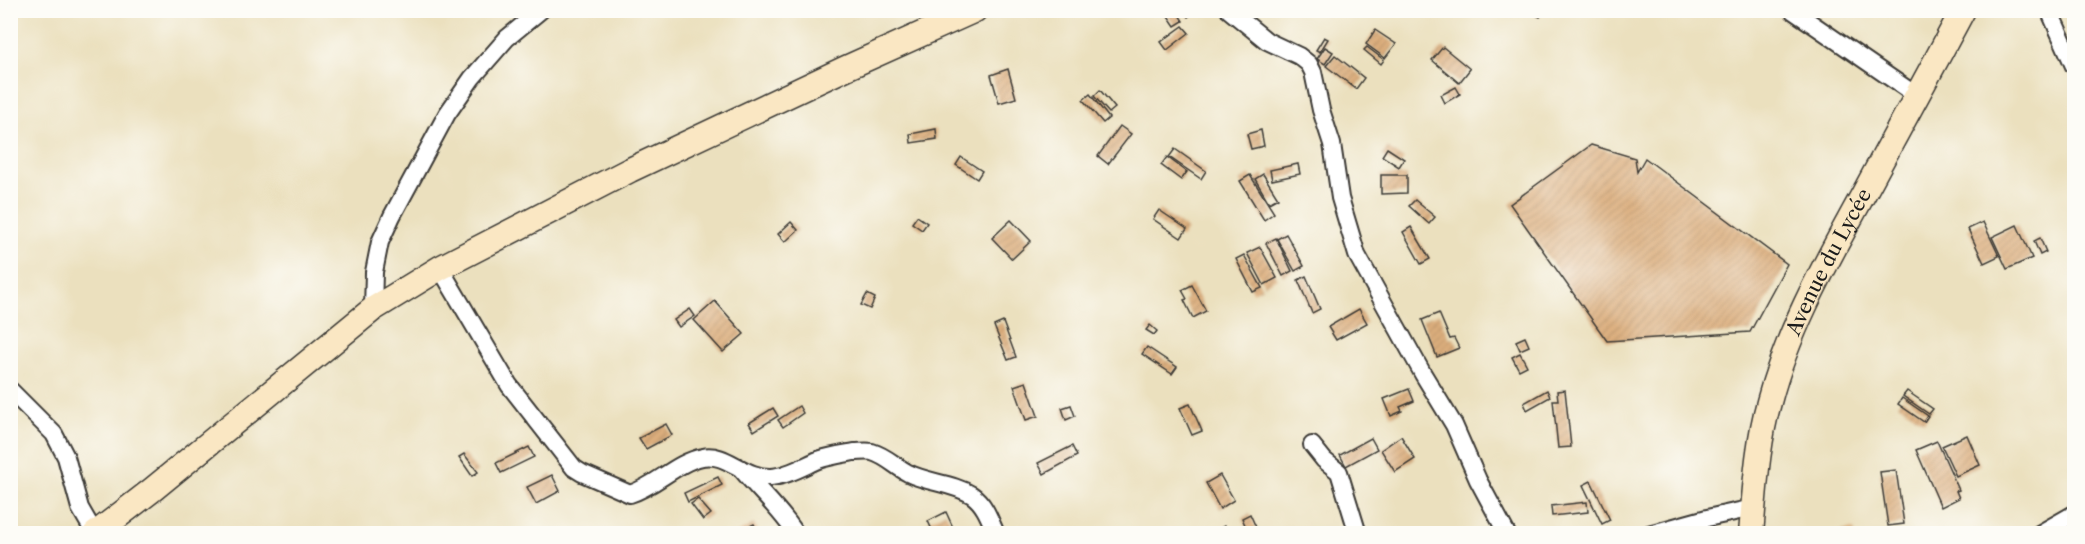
<svg xmlns="http://www.w3.org/2000/svg" width="2085" height="544" font-family="'Libre Caslon Text',serif">
<defs>
<pattern id="building-hatch" width="6" height="6" patternUnits="userSpaceOnUse" patternTransform="scale(1.5)"><rect width="6" height="6" fill="#dcae7d"/><path d="M-1 1l2-2M0 6l6-6M5 7l2-2" fill="none" stroke="#bc956b"/></pattern>
</defs>
<rect width="100%" height="100%" fill="#fdfcf7"/>
<filter id="ink" filterUnits="userSpaceOnUse"><feTurbulence type="fractalNoise" baseFrequency=".0167" numOctaves="2"/><feDisplacementMap in="SourceGraphic" scale="12" xChannelSelector="R" yChannelSelector="G"/><feConvolveMatrix kernelMatrix="1 2 1 2 8 2 1 2 1" color-interpolation-filters="sRGB"/></filter>
<filter id="wash" filterUnits="userSpaceOnUse"><feTurbulence type="fractalNoise" baseFrequency=".008" numOctaves="4" result="noise"/><feDisplacementMap in="SourceGraphic" scale="24" xChannelSelector="R" yChannelSelector="G"/><feGaussianBlur stdDeviation="1.35" result="paint"/><feColorMatrix in="noise" values="0 0 0 0 0 0 0 0 0 0 0 0 0 0 0 0 0 1.4 0 .05"/><feComposite in="paint" operator="in"/></filter>
<g filter="url(#wash)">
<rect width="100%" height="100%" fill="#ebe0be"/>
<g id="blocks">
<g fill="url(#building-hatch)">
<path d="M1164,10H1176L1183,21L1175,26Z"/>
<path d="M1183,10H1191L1193,13L1188,17Z"/>
<path d="M1536,10H1543L1540,17L1534,14Z"/>
<path d="M1183,26L1189,33L1167,50L1161,42Z"/>
<path d="M1375,30L1396,44L1385,58L1366,44Z"/>
<path d="M1324,37L1328,39L1320,52L1316,50Z"/>
<path d="M1325,47L1333,52L1325,64L1317,59Z"/>
<path d="M1367,47L1384,60L1381,64L1364,50Z"/>
<path d="M1443,47L1470,69L1459,83L1432,60Z"/>
<path d="M1335,55L1364,78L1356,89L1326,66Z"/>
<path d="M1008,69L1016,98L999,103L991,75Z"/>
<path d="M1456,87L1460,94L1445,103L1441,95Z"/>
<path d="M1100,90L1115,108L1109,113L1094,96Z"/>
<path d="M1090,94L1109,118L1103,123L1083,100Z"/>
<path d="M1120,126L1131,134L1108,164L1098,156Z"/>
<path d="M936,129L937,139L911,143L910,134Z"/>
<path d="M1261,130L1264,146L1251,149L1247,134Z"/>
<path d="M1591,145L1635,158L1637,172L1645,158L1787,264L1750,332L1607,341L1510,204Z"/>
<path d="M1387,148L1404,159L1399,167L1382,156Z"/>
<path d="M1175,149L1206,171L1201,179L1169,157Z"/>
<path d="M961,157L982,171L977,179L956,165Z"/>
<path d="M1167,157L1187,172L1181,180L1161,165Z"/>
<path d="M1298,164L1300,174L1272,180L1270,170Z"/>
<path d="M1263,174L1278,198L1269,203L1255,179Z"/>
<path d="M1250,175L1274,213L1264,220L1240,181Z"/>
<path d="M1381,175H1407V193L1381,194Z"/>
<path d="M1415,200L1435,217L1429,224L1409,206Z"/>
<path d="M1159,210L1187,229L1181,238L1153,219Z"/>
<path d="M917,216L927,223L922,230L912,223Z"/>
<path d="M1011,220L1031,241L1012,259L992,238Z"/>
<path d="M791,222L798,230L785,242L778,234Z"/>
<path d="M1983,222L1999,256L1984,263L1968,229Z"/>
<path d="M2017,225L2032,258L2007,269L1992,237Z"/>
<path d="M1411,227L1430,259L1421,264L1403,232Z"/>
<path d="M1286,234L1304,266L1295,271L1277,239Z"/>
<path d="M1276,238L1292,271L1283,276L1266,243Z"/>
<path d="M2040,238L2046,252L2040,255L2034,241Z"/>
<path d="M1260,247L1277,278L1264,285L1247,253Z"/>
<path d="M1244,255L1262,288L1253,292L1236,259Z"/>
<path d="M1306,276L1320,309L1312,313L1298,280Z"/>
<path d="M1192,285L1206,311L1193,318L1184,300L1187,299L1182,290Z"/>
<path d="M867,294L875,298L870,309L861,305Z"/>
<path d="M715,301L744,334L723,352L694,320Z"/>
<path d="M690,309L695,316L679,327L674,320Z"/>
<path d="M1359,309L1367,323L1336,340L1328,327Z"/>
<path d="M1439,313L1450,339L1454,338L1459,348L1437,357L1422,320Z"/>
<path d="M1003,322L1016,357L1008,360L994,326Z"/>
<path d="M1150,325L1157,331L1154,335L1146,330Z"/>
<path d="M1525,337L1529,346L1520,350L1516,341Z"/>
<path d="M1147,347L1177,367L1172,374L1142,354Z"/>
<path d="M1520,353L1527,366L1519,370L1512,357Z"/>
<path d="M1026,382L1038,416L1026,420L1014,386Z"/>
<path d="M1409,389L1414,401L1400,407L1402,411L1391,416L1384,399Z"/>
<path d="M1547,390L1550,397L1527,410L1524,403Z"/>
<path d="M1565,390L1571,447L1558,448L1553,400H1558L1557,391Z"/>
<path d="M1907,391L1933,409L1929,414L1903,396Z"/>
<path d="M1902,398L1928,416L1924,422L1898,404Z"/>
<path d="M1190,404L1202,431L1192,435L1180,408Z"/>
<path d="M1071,405L1075,416L1066,420L1062,408Z"/>
<path d="M799,406L803,413L783,427L778,420Z"/>
<path d="M773,408L778,416L754,431L749,423Z"/>
<path d="M666,424L672,435L646,449L639,438Z"/>
<path d="M1967,435L1980,465L1956,476L1942,446Z"/>
<path d="M1401,436L1415,459L1395,472L1381,450Z"/>
<path d="M1371,438L1377,449L1346,466L1340,455Z"/>
<path d="M1937,441L1959,490L1956,491L1959,498L1941,507L1916,450Z"/>
<path d="M1072,446L1077,456L1044,474L1038,463Z"/>
<path d="M529,447L534,457L501,473L496,463Z"/>
<path d="M464,454L478,472L472,476L459,457Z"/>
<path d="M1896,470L1904,524L1888,526L1880,472Z"/>
<path d="M552,475L560,491L536,504L527,487Z"/>
<path d="M1220,475L1234,500L1220,509L1206,483Z"/>
<path d="M718,477L722,485L688,502L684,493Z"/>
<path d="M1591,481L1610,520L1602,524L1583,485Z"/>
<path d="M698,499L711,514L703,520L691,504Z"/>
<path d="M1587,502L1588,512L1552,516L1551,506Z"/>
<path d="M946,512L956,534H934L928,521Z"/>
<path d="M1250,514L1259,534H1249L1242,518Z"/>
<path d="M754,524L758,531L752,534H735Z"/>
<path d="M1224,526L1228,534H1210Z"/>
<path d="M1854,529L1855,534H1836V532Z"/>
</g>
</g>
</g>
<g filter="url(#ink)">
<use href="#blocks" fill-opacity="0" stroke="#3b3934" stroke-width="1.5"/>
<g fill="none" stroke-linecap="round" stroke-linejoin="round">
<defs>
<g id="minor">
<path d="M1229,10L1267,41L1299,56L1309,64L1313,72L1321,110L1332,144L1340,198L1357,255L1423,374L1454,425L1478,480L1507,534"/>
<path d="M1792,10L1917,96"/>
<path d="M2049,10L2074,66"/>
<path d="M440,268L509,385L574,468L582,473L630,494C656,486 676,462 703,457C726,452 744,478 771,477C787,476 804,466 818,460C829,456 843,454 854,452C860,452 867,451 872,452C886,456 895,466 908,473C928,483 953,483 972,495C985,504 990,520 996,534"/>
<path d="M373,309L374,272L380,242L392,216L447,114L472,78L507,38L541,10"/>
<path d="M10,390L54,434L66,457L80,508L95,534"/>
<path d="M1312,445L1324,460L1339,472L1358,534"/>
<path d="M742,470C760,492 781,510 796,534"/>
<path d="M1649,534L1707,518L1753,508"/>
<path d="M2039,534L2074,514"/>
</g>
<g id="secondary">
<path d="M95,534L152,490L373,309L440,268L630,170L846,68L975,10"/>
<path id="s1" d="M1751,534C1755,490 1757,445 1769,402C1788,329 1827,261 1863,195C1896,134 1930,72 1963,10"/>
</g>
</defs>
<use href="#minor" stroke="#3b3934" stroke-width="20"/>
<use href="#secondary" stroke="#3b3934" stroke-width="27"/>
<use href="#minor" stroke="#fff" stroke-width="16"/>
<use href="#secondary" stroke="#fae7c3" stroke-width="24"/>
</g>
</g>
<g text-anchor="middle" dominant-baseline="central" stroke-width="4.5" stroke-linejoin="round" paint-order="stroke">
<g font-size="20" fill="#1c1c1c" stroke="#fdfcf7">
<text stroke="none"><textPath href="#s1" startOffset="286">Avenue du Lycée</textPath></text>
</g>
</g>
<rect width="2085" height="544" fill="none" stroke="#fdfcf7" stroke-width="36"/>
</svg>
